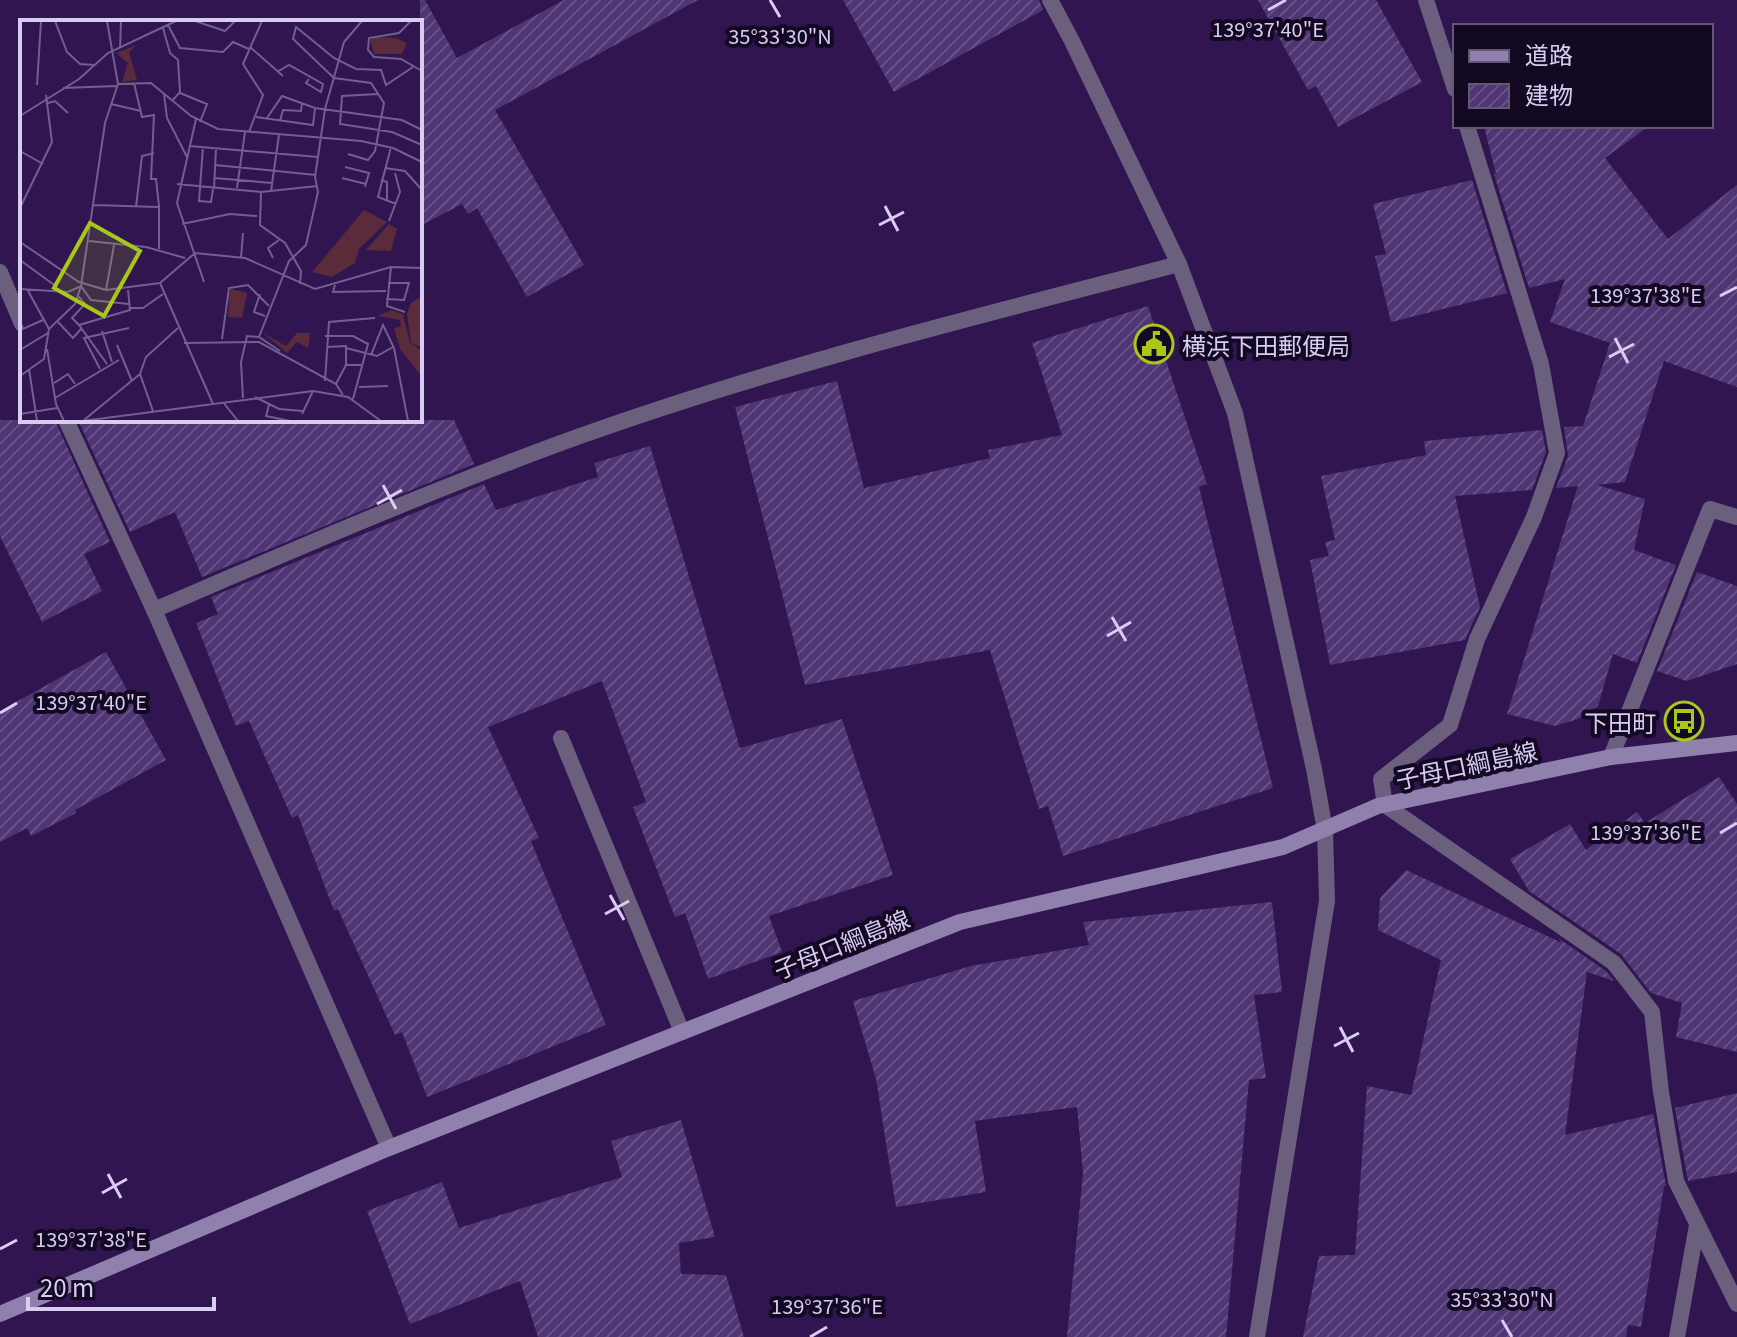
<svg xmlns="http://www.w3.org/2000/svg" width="1737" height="1337" font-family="Georgia,'Noto Sans JP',serif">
<defs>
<pattern id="building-hatch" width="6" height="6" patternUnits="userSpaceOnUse" patternTransform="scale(2)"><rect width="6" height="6" fill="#4e3573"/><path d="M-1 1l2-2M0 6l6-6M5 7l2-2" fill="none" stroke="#675187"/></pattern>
</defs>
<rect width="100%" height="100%" fill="#301551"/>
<g fill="url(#building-hatch)">
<path d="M420,0H425L457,58L564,0H698L495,110L584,265L527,297L477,208L468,214L462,204L420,226Z"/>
<path d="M843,0H1039L1043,10L894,92Z"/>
<path d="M1258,0H1376L1422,82L1338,127L1316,86L1308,90Z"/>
<path d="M1484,126H1649L1605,158L1668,239L1737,185V387L1664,361L1625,482L1597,485L1645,499L1634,550L1676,565L1637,663L1613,654L1598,706L1578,719L1555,726L1507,714L1578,486L1556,488L1568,456L1564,427L1583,426L1610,343L1550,322L1565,279L1529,288L1494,174H1496Z"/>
<path d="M1472,180L1507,293L1391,322L1375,256L1386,254L1373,204Z"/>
<path d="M1148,306L1207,484L1199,487L1273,788L1063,856L1048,806L1039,809L990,650L805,685L735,407L837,381L864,488L990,458L988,450L1062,435L1032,343Z"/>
<path d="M0,420H55L110,542L84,554L102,591L42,622L0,536Z"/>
<path d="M78,420H454L474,464L202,577L175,512L130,532Z"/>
<path d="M1542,430L1546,452L1532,490L1455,496L1480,607L1465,640L1330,665L1310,560L1329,556L1325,542L1335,540L1321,476L1426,455L1424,441Z"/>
<path d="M650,446L740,748L842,719L893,875L769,916L782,952L708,979L685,913L675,917L633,807L646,802L602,681L488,727L539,838L531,841L606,1025L427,1097L402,1032L395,1035L338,909L334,911L298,815L292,818L249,721L236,726L196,623L218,614L211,597L477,487L484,484L496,510L598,477L594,463Z"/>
<path d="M1697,572L1737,586V664L1687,681L1657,671Z"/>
<path d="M106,652L166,760L75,810L76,813L31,836L27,828L0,842V711Z"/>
<path d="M1719,777L1737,804V1052L1676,1037L1682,1003L1651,993L1621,954L1529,891L1510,859L1570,824L1586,850L1637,812L1645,823Z"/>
<path d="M1406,870L1562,943L1558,938L1606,971L1614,981L1587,972L1565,1135L1653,1114L1666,1186H1664L1641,1327L1628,1325L1626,1337H1303L1319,1256L1355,1255L1367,1086L1411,1095L1441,960L1378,930L1380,898Z"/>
<path d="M1272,902L1282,992L1254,995L1266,1078L1249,1080L1226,1337H1067L1083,1173L1077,1107L975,1121L986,1192L896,1207L876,1079L853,1001L971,966L1089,945L1083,922Z"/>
<path d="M1737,1093V1172L1688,1181L1675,1108Z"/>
<path d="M681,1120L715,1237L679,1243L681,1274L726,1275L744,1337H538L520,1281L410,1324L367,1211L442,1182L459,1228L622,1177L611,1141Z"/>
</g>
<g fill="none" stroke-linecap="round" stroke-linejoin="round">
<g stroke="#6a607d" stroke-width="16">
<path d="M1050,0L1072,41L1179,264L1235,413L1314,769L1325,830L1327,901L1257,1337"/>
<path d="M1426,0L1455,89"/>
<path d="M1467,126L1541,364L1557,453L1534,517L1477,639L1450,725L1381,779L1385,805L1614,963L1652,1012L1661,1092L1676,1181L1737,1304"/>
<path d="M0,272L22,324"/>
<path d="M66,420L154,610L389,1148"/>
<path d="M154,610C295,549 436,488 580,436C776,366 979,316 1179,264"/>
<path d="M561,738L682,1032"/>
<path d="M1611,757L1710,509L1737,517"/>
<path d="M1677,1337L1697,1225"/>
</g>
<path stroke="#8f80ae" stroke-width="16" d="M0,1314L389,1148L960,922L1283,847L1378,806L1611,757L1737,743"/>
</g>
<path fill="none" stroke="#d8ccf1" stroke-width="3" d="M770,0L780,17M1268,10L1286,0M885,206L898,231M879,225L904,212M1720,296L1737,287M1615,338L1628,363M1609,357L1634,344M383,485L396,509M377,504L402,490M1112,617L1126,641M1107,636L1131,622M0,713L17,703M1720,833L1737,823M610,895L624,920M605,914L629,901M1340,1027L1353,1052M1334,1046L1359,1033M108,1174L121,1198M102,1193L127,1179M0,1249L17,1240M1502,1320L1512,1337M810,1337L827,1327"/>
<defs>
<symbol id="civic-ring" viewBox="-11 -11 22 22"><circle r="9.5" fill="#140923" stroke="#a9c719" stroke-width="1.5"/><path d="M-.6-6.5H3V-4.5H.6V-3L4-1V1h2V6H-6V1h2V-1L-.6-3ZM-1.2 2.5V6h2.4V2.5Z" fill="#a9c719"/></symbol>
<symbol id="bus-ring" viewBox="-11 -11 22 22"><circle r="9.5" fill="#140923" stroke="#a9c719" stroke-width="1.5"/><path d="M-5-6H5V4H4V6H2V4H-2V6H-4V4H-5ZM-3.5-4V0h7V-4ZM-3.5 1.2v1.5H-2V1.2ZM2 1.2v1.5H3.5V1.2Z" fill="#a9c719"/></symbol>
</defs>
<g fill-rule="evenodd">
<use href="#civic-ring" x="1132" y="322" width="44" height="44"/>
<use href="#bus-ring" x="1662" y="699" width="44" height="44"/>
</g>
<g text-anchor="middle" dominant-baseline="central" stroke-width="8" stroke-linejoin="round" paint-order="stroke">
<g font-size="24" fill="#d8ccf1" stroke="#140923" text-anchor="start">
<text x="1182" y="344">横浜下田郵便局</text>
<text x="1656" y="721" text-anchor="end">下田町</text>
</g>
<g font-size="24" fill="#d8ccf1" stroke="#140923">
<text transform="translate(1466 764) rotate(-12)">子母口綱島線</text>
<text transform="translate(841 943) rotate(-22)">子母口綱島線</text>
</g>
</g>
<g transform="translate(20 20)">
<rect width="402" height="402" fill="#301551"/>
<path d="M344,190L367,202L339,229L335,243L312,257L292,252ZM369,204L377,209L371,231L346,230ZM371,290L383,294L390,323L402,331V357L380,329L374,309L381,306L380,300L358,296ZM243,313L266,326L277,313H290L288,328L277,322L267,333Z" fill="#5a2b3b"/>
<path d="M358,17L376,18L387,23L382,34H354L350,20ZM117,25L109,32L117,60L102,62L108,43L96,33ZM210,269L227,273L222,298L208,297Z" fill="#5a2b3b"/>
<path d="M402,276V328L391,323L387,294L391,283Z" fill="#5a2b3b"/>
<path fill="none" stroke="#735e91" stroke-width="2" d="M35,1L47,32L60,44L74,45M175,1L205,11L215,1M391,1L379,13L349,18L348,30L354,37L381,39L402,51M148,5L160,28L203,32L213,22L229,29M143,8L150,33L158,40L160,72L153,80M230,27L263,56M100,29L101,1M257,52L269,45L303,64L301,72L286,63L289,59M114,63L122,97L134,95L131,159H136L139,186V229M98,64L131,63L171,96L198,109L341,121L373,128L402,142M17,65L21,1M43,68L97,66M160,73L187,84L180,102M144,74L147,98L167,137M358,74L322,76L320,104L372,112L402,125M28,83L35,81L48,93M91,84L121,91M0,96L59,59L88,33L156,1M236,97L293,105L295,89M247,98L262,76L295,88L382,100L402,110M176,99L157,183L184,262M260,101L263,90L281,91L282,83M229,112L243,75L223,44L242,1M169,126L298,137M183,127L179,181L191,182L193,169M371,127L358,177L376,184M0,131L23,144M328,134L348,140L355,131L364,83L351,63L314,58L273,19L276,7L314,38L336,49L361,50L366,65L393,47M195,145L296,155M325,147L349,153L345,167M365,148L385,151L402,170M194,158L252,163M322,158L346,164M361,160L367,162V180M157,164L241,172L297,166M217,168L225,112M194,169L196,128M251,171L259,115M241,172L240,205L265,223L281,251L280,264M73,185L138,187M116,187L122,136L134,133M0,188L32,122L26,75M369,201L380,172L375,153M162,204L210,194L237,196M69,221L126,227L165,238M0,222L59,262L86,270L140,263L175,233L225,238L295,269L371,247L402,248M221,238L223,213M253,238L248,228L259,220M0,240L37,267M371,247L367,286L385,292M140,263L193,384M315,265L313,272L366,271M0,269L48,272L61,266L71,280L109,284M7,269L29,309M86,270L94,225M240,274L234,292L245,296M58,276L65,284L52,298L59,305L110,290L108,270M366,279L384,280L389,263H368M110,288H123L143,274M0,300L3,309L23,300M38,302L53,318L61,309M59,305L87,344M82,311L92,342M305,316H333L348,324L333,379M239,317L269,241L286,225L298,172L295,157L305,89L324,22L342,1M202,319L209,268L228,265L249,286M164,323L239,322L316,364L323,375M97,325L112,361M307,327L326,326V345M326,328L357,336L373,327M27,329L36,384L44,401M0,330L28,313M351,335L363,305L374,328L388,401M9,349L17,401M80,349L64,318L109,308M120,354L133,391M0,356L24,339L29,309L55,284L61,266L85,103L98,64L87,1M305,361L309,302L355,298M34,363L48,354L55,364M316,364L326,345H341M339,367L368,366M235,377L259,389L283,391M35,378L99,340M223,378L221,342L227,316L239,317L260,331M203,382L218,401M249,385L246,396L270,401M0,394L37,388M282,394L293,371M64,400L120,354L126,337L158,308M62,401L293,371L328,377L361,401"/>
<path fill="#a9c719" fill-opacity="0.15" stroke="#a9c719" stroke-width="4" d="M70,203L120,231L84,296L34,268Z"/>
<rect width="402" height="402" fill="none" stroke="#d8ccf1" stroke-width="4"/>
</g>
<g font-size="20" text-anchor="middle" fill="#d8ccf1" stroke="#140923" stroke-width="8" stroke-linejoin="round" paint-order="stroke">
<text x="1268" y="37">139°37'40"E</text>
<text x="780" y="44">35°33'30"N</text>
<text x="1646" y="303">139°37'38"E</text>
<text x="91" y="710">139°37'40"E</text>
<text x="1646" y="840">139°37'36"E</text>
<text x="91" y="1247">139°37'38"E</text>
<text x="1502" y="1307">35°33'30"N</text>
<text x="827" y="1314">139°37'36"E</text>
</g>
<rect x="1453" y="24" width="260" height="104" fill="#140923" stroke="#625775" stroke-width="2"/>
<rect x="1469" y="50" width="40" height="12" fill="#8f80ae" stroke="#625775" stroke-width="2"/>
<text x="1525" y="64" font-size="24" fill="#d8ccf1">道路</text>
<rect x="1469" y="84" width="40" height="24" fill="url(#building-hatch)" stroke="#625775" stroke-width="2"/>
<text x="1525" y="104" font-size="24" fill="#d8ccf1">建物</text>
<path d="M28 1297v12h186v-12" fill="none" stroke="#d8ccf1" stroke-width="4"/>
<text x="40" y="1297" font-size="24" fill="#d8ccf1" stroke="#140923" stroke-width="6" paint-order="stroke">20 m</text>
</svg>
